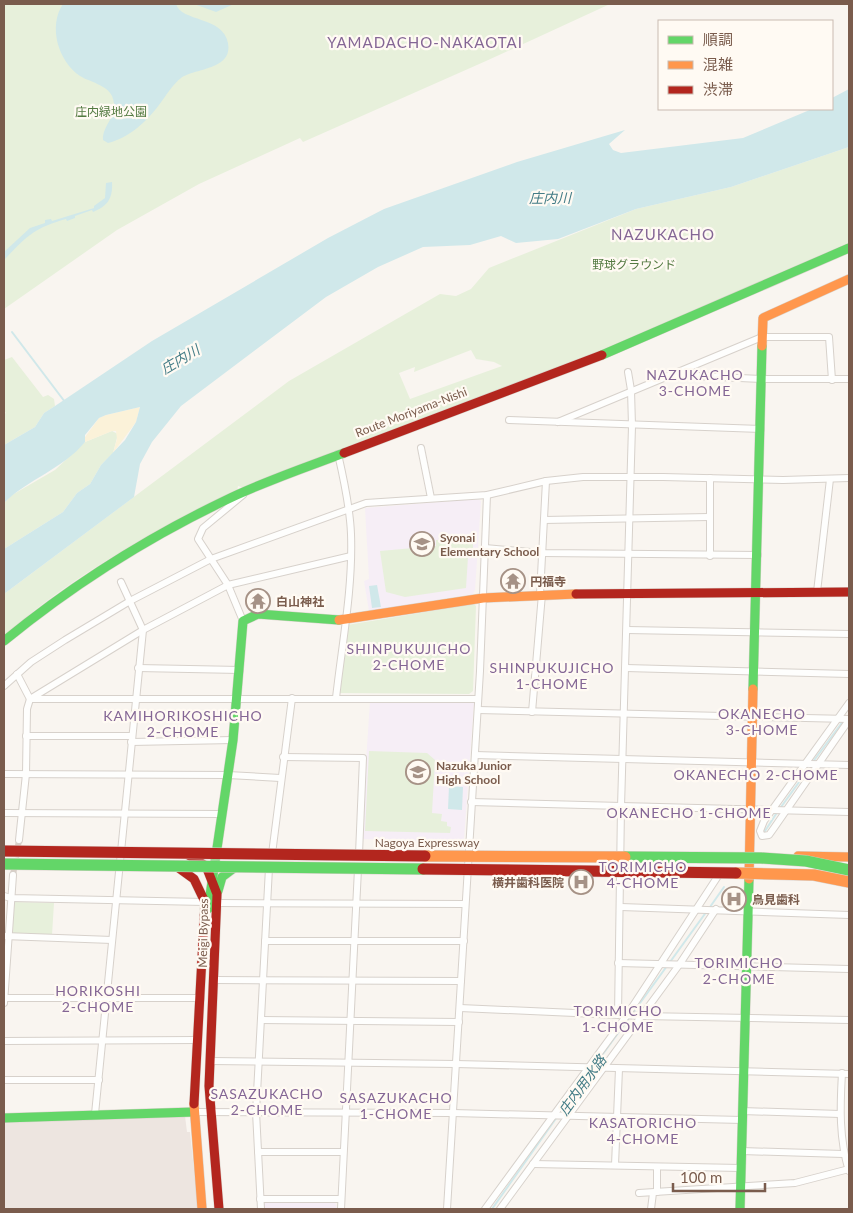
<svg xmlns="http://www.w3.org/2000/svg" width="853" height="1213" font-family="Lato,'Noto Sans JP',sans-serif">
<rect width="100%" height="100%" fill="#f9f5f0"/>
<path fill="#ede5e0" d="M185,1116L187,1132H190L198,1209H4V1123Z"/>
<g fill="#f6eef6">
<path d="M477,499L481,501L475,590L473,594L369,611L364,581L369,579L365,508Z"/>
<path d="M370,701L474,702L464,839L462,842L361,839Z"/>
<path d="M265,1202H335L337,1209H263Z"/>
</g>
<g fill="#e7f0db" fill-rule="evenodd">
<path d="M4,4H610L486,61L303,142L300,138L199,184L117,230L4,309Z"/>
<path d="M849,147V248L645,339L250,490L238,486L237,492C160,525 66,580 4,636V594L289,381L440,294L456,296L471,289L489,268L636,209L731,187ZM471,350L476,359L494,362L502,366L410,399L399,373L415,367L414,372Z"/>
<path d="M12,357L43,397L48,395L54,399L55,406L44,413L35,427L4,445V414L6,413L4,411V360Z"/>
<path d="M112,431L118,434L113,453L101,465L90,484L77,493L63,512L4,549V503L12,495L55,470L85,442Z"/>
<path d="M467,538L473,542V557H468L466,588L405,597L386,592L380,551L436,546V540Z"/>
<path d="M474,604L476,606L473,691L469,694L338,693L347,625Z"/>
<path d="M369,751L427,753L435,760L432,813L442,814L441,821L447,822V826L451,827L450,833L365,831Z"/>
<path d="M14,902L54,903L52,935L11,934Z"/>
</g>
<path fill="#fbf2d9" d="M140,407L136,422L113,453L117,439L116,431H112L85,442L83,440L99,418L106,415Z"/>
<g fill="#d0e8ea">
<path d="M63,4H176C181,22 223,16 228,43C233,70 195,68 181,78C172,85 166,96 159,105C147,121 129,138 108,143L103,140C102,124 120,116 112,96C107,85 90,82 80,76C58,61 48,26 63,4Z"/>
<path d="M194,4H234L216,12Z"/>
<path d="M849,89V147L731,187L636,209L558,239L516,243L501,236L470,245L423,247L378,267L326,297L181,406L152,442L140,464L134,497L4,594V549L63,512L77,493L90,484L101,465L125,440L136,422L140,407L106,415L99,418L85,435V442C63,469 28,479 4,503V445L35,427L44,413L55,406L152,341L328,238L384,209L517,162L625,130L609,144L613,150L621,153L743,138L812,109H832V98Z"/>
<path d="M112,182C113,198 108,206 93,212L92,210L75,216V218L67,221L66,219C34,228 27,236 4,260V252L30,228L45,223V220L51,219L52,221L94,208V206L105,198L106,183Z"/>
<path d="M377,585L381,607L372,608L369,586Z"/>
<path d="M449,786L463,787L462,810L448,809Z"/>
</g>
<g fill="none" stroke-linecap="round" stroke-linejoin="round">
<g stroke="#d0e8ea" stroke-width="2">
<path d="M12,332L65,402"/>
<path d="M812,763L844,720"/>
<path d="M781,807L810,767"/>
<path d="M765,831L778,811"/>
<path d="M710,907L724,887"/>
<path d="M670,962L707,911"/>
<path d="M632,1014L667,966"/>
<path d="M595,1065L629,1018"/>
<path d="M560,1113L592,1069"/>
<path d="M492,1209L557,1117"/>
</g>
<path stroke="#d9cfc7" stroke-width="6" stroke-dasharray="6 3" stroke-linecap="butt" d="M13,875L19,840"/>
<defs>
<g id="street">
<path d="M676,375L761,379H849"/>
<path d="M509,420L761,429"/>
<path d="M558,422L762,337H829L832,380"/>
<path d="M421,448L431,498"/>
<path d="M243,495L203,528L198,539L228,585L243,621"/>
<path d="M544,520L709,517"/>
<path d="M485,548L542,553L758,555"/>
<path d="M710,556V478"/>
<path d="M817,592L830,479"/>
<path d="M540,594L546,481"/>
<path d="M627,630L849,634"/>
<path d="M138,668L240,670"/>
<path d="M626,668L849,674"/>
<path d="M17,674L30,699H478"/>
<path d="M4,686L31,662L65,640L130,601L211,559L366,503L487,495L546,481L583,477H663L783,480L849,478"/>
<path d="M336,698C342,644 353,588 351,534C350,507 344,480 338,454"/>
<path d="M849,703L764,821L760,831L762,836L769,835L774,828L849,720"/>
<path d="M478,710L849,719"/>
<path d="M532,712L542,594"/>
<path d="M26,736H132"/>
<path d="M131,742L233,740"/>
<path d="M475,755L849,765"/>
<path d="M283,757L363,758L359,854"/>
<path d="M4,774L228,775L280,778"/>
<path d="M471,802L849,812"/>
<path d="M4,813L222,814"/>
<path d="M19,840L26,774L27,709L30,699L143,630L228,585L351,556"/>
<path d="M272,854L292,698"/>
<path d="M4,896L11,898L205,902"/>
<path d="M218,903L465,904"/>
<path d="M621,907L849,915"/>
<path d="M4,936L112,940"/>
<path d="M265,941H464"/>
<path d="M618,963L849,969"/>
<path d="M215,980L461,981"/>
<path d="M5,998H201"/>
<path d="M4,1003L13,875"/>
<path d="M460,1008L642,1016L849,1020"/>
<path d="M618,1015L621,807L632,426L631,390L628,372"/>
<path d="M261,1020L459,1022"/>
<path d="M4,1041L196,1040"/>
<path d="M211,1061L456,1064L849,1074"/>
<path d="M842,1073C840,1107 839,1139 849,1171"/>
<path d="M4,1080H99"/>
<path d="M742,1111L840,1114"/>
<path d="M194,1112L453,1113L742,1120"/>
<path d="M95,1114L143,630L121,582"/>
<path d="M742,1151L843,1154"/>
<path d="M258,1152H343"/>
<path d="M533,1164L741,1168"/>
<path d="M615,1165L619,1069"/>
<path d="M657,1192V1167"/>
<path d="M639,1193L795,1183L849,1169"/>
<path d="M260,1199H341"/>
<path d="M261,1209L256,1112L269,868"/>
<path d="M341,1209L358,869"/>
<path d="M447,1209L480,671L487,495"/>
<path d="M485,1209L627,1015L720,873"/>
<path d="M500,1209L679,965L716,909"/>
<path d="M651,1209L653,1193"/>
</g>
<g id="fast">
<path d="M602,355L849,248"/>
<path d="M4,641C70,587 147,538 224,501C262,482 304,468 344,453"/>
<path d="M753,689L762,346"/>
<path d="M218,891L222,877L234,868"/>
<path d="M208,909L233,740L243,621L258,614L339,620"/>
<path d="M4,1118L194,1112"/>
<path d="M740,1209L749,879"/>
</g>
<g id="slow">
<path d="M762,346L763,318L849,279"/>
<path d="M339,620L483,598L576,594"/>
<path d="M798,856L849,857"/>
<path d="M749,879L753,689"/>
<path d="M194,1104L202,1209"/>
</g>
<g id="jam">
<path d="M344,453L602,355"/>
<path d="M576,594L849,592"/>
<path d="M185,853L206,866L217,894L209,1086L219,1209"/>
<path d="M176,866L194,879L205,902L194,1104"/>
</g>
</defs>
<use href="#street" stroke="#d7d1cb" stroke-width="8"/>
<use href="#fast" stroke="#d9d2cb" stroke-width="10"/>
<use href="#slow" stroke="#d9d2cb" stroke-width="10"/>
<use href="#jam" stroke="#d9d2cb" stroke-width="10"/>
<use href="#street" stroke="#fefefd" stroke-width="6"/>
<use href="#fast" stroke="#63d668" stroke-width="9"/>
<use href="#slow" stroke="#ff974d" stroke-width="9"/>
<use href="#jam" stroke="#b3261e" stroke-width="9"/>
<defs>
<g id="fast-bridge">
<path d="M625,857L761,858L806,861L849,870"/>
<path d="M4,864L423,869"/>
</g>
<g id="slow-bridge">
<path d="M425,856L625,857"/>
<path d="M736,873L814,875L849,882"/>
</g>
<g id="jam-bridge">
<path d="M4,851L425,856"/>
<path d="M423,869L736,873"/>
</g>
</defs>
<use href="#fast-bridge" stroke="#dad1cc" stroke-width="12" stroke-linecap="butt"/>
<use href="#slow-bridge" stroke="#dad1cc" stroke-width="12" stroke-linecap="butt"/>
<use href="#jam-bridge" stroke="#dad1cc" stroke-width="12" stroke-linecap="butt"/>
<use href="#fast-bridge" stroke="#63d668" stroke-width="11"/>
<use href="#slow-bridge" stroke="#ff974d" stroke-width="11"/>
<use href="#jam-bridge" stroke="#b3261e" stroke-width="11"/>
</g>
<defs>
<symbol id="school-ring" viewBox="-11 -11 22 22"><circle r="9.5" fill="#fffaf3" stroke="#a69286" stroke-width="1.5"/><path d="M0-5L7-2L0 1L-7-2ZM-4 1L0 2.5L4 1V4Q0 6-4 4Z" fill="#a69286"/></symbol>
<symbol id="temple-ring" viewBox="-11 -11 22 22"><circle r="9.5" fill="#fffaf3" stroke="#a69286" stroke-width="1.5"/><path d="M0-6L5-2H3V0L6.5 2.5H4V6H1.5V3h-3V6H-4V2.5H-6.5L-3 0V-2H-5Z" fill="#a69286"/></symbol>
<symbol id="hospital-ring" viewBox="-11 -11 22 22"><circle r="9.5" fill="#fffaf3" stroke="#a69286" stroke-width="1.5"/><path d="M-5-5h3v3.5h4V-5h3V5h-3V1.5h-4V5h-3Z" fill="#a69286"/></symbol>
</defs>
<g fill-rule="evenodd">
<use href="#school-ring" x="408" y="530" width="28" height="28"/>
<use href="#temple-ring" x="499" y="567" width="28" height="28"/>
<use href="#temple-ring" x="244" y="587" width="28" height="28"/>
<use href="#school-ring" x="404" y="758" width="28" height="28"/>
<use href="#hospital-ring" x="567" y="868" width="28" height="28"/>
<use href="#hospital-ring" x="720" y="885" width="28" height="28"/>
</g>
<g text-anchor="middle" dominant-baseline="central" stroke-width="4.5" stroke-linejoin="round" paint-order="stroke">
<g font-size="12" fill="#537a41" stroke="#fffaf3">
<text x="111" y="111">庄内緑地公園</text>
<text x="634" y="264">野球グラウンド</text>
</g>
<g font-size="12" fill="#7a5c4d" stroke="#fffaf3">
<text transform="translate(411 412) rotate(-21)">Route Moriyama-Nishi</text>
<text x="427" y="842">Nagoya Expressway</text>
<text transform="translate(203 933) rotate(-89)">Meigi Bypass</text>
</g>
<g font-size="12" font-weight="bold" fill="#7a5c4d" stroke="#fffaf3" text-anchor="start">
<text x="440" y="537">Syonai<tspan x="440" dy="14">Elementary School</tspan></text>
<text x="530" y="581">円福寺</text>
<text x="276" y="601">白山神社</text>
<text x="436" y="765">Nazuka Junior<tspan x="436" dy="14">High School</tspan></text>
<text x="564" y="882" text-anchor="end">横井歯科医院</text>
<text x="752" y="899">鳥見歯科</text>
</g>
<g font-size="14" font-style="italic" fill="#437c86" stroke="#fffaf3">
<text x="550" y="197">庄内川</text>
<text transform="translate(180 359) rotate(-31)">庄内川</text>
<text transform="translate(582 1085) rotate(-54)">庄内用水路</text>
</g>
<g font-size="14" letter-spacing="1" fill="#846695" stroke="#fffaf3">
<text x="695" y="374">NAZUKACHO<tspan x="695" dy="16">3-CHOME</tspan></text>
<text x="409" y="648">SHINPUKUJICHO<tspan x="409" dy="16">2-CHOME</tspan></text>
<text x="552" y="667">SHINPUKUJICHO<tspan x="552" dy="16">1-CHOME</tspan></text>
<text x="762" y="713">OKANECHO<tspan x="762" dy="16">3-CHOME</tspan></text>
<text x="183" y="715">KAMIHORIKOSHICHO<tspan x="183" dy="16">2-CHOME</tspan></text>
<text x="756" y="774">OKANECHO 2-CHOME</text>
<text x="689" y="812">OKANECHO 1-CHOME</text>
<text x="643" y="866">TORIMICHO<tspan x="643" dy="16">4-CHOME</tspan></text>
<text x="739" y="962">TORIMICHO<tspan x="739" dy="16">2-CHOME</tspan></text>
<text x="98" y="990">HORIKOSHI<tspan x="98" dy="16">2-CHOME</tspan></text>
<text x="618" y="1010">TORIMICHO<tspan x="618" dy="16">1-CHOME</tspan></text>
<text x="267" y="1093">SASAZUKACHO<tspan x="267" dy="16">2-CHOME</tspan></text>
<text x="396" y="1097">SASAZUKACHO<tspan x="396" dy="16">1-CHOME</tspan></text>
<text x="643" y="1122">KASATORICHO<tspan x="643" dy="16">4-CHOME</tspan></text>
</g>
<g font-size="15" letter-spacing="1" fill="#846695" stroke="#fffaf3">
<text x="425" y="42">YAMADACHO-NAKAOTAI</text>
<text x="663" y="234">NAZUKACHO</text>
</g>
</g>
<rect width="853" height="1213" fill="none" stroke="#7a5c4d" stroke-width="10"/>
<rect x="658" y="20" width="175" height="90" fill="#fffaf3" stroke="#cabbb1"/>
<rect x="668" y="36" width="25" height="8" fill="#63d668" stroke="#cabbb1"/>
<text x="703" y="45" font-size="15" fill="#7a5c4d">順調</text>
<rect x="668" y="61" width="25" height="8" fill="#ff974d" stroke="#cabbb1"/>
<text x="703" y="70" font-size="15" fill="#7a5c4d">混雑</text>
<rect x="668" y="86" width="25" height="8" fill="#b3261e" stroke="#cabbb1"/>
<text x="703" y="95" font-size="15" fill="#7a5c4d">渋滞</text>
<path d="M673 1183v8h92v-8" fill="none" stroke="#7a5c4d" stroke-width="2.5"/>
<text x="680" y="1183" font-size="15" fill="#7a5c4d" stroke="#fffaf3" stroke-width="4" paint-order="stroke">100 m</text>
</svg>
